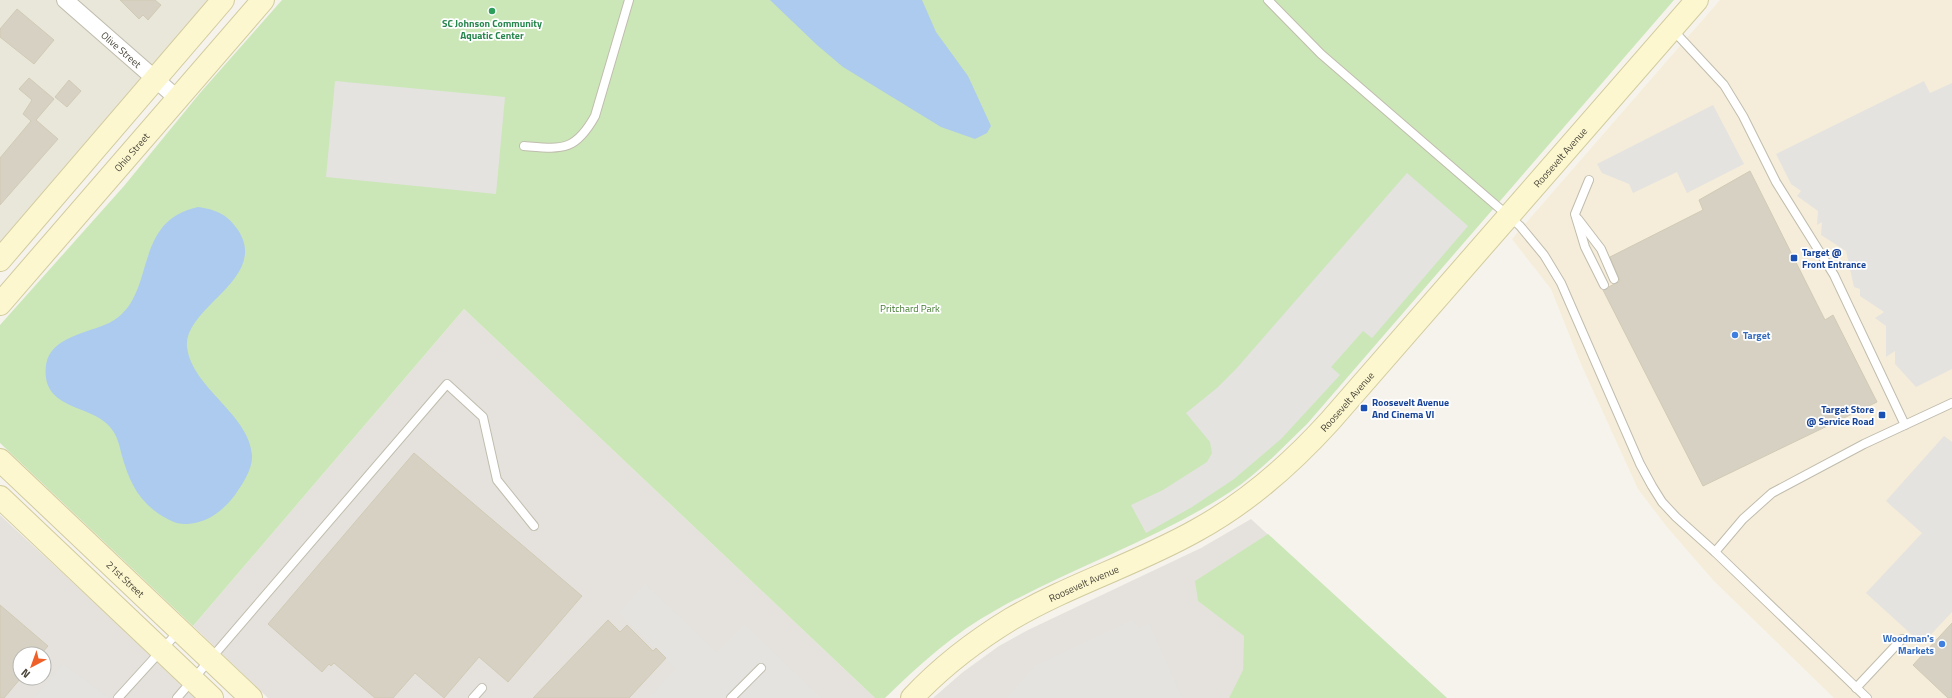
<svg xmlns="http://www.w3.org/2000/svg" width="1952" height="698" font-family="'Titillium Web',sans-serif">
<rect width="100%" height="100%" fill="#f5f3ec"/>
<path fill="#e9e6da" d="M0,0H208L0,242Z"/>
<path fill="#f5edd9" d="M1720,0H1952V698H1834L1714,581L1667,527L1638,489L1581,364L1551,289L1512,239Z"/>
<g fill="#e5e2dd" fill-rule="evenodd">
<path d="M464,309L875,698H268L193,626Z"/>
<path d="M0,515L125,631L196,698H0ZM20,654H44V678H20Z"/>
<path d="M1251,519L1447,698H933L963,672L999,646L1028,630L1201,548Z"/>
</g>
<g fill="#cbe7b7">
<path d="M282,0H1674L1307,424C1282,448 1259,473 1230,492C1157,540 1072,567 996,610C954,633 919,665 885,698H875L464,309L193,626L0,443V325L124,186L200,93Z"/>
<path d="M1268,534L1447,698H1229L1243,670L1244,636L1198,601L1195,581Z"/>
</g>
<g fill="#e4e3e0">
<path d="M335,81L505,97L496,194L326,177Z"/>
<path d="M1924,81L1930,93L1952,83V369L1916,387L1895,364V351L1886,357V326L1875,318L1884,312L1860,296V289L1854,287L1846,251L1821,235L1822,222L1817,225L1818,211L1797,196L1801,191L1791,184L1776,154Z"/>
<path d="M1713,105L1744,164L1687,193L1677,172L1633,193L1629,184L1602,173L1597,164Z"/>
<path d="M1407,173L1468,226L1372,338L1363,331L1331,367L1340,375L1281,439L1234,479L1192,507L1146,533L1131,505L1163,490L1207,462L1212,453L1210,442L1186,413L1217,388L1236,369Z"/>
<path d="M1944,436L1952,442V612L1922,644L1866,593L1922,533L1886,501Z"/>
<path d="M645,584L717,653L745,625L821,698H649L676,669L619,613Z"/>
<path d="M1133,620L1138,628L1149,624L1182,698H1007L1036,665Z"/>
<path d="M63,664L105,695L110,698H34Z"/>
</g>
<g fill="#accbee">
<path d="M770,0H922L936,32L968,76L991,126L987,133L975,139L941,127L843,67L817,45Z"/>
<path d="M198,207C217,210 227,214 238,230C270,279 183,307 187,347C192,388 249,414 252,455C253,469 242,485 235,495C223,511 207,523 187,524C177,525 167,519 159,514C137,499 129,480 122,456C120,448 118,438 113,431C96,403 40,413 46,365C50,337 88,333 109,323C159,298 129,222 198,207Z"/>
</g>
<g fill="#d6d1c2" stroke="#d1cab5">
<path d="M120,0H155L161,5L148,20L143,15L139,19Z"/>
<path d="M17,9L54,40L34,64L0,37V29Z"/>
<path d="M29,78L54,99L36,120L58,139L0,205V158L31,121L23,114L32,100L19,89Z"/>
<path d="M69,80L81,91L67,107L55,97Z"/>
<path d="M1750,171L1825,320L1833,315L1877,402L1703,486L1603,290L1620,281L1610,257L1703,210L1699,200Z"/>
<path d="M414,453L582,596L508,682L479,657L444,698L415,673L393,698H375L334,663L331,666L329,664L322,672L268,624Z"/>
<path d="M0,605L48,646L41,654H20V679L4,698H0Z"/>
<path d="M608,620L620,632L627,625L653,651L656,648L666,658L629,698H533Z"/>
<path d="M1952,623V698H1948L1913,665Z"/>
</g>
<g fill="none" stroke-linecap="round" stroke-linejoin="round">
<defs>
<g id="lane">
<path d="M1268,0L1321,54L1520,226L1544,255L1561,283L1640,464L1652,486L1662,502L1676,517L1715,552L1867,698"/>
<path d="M1672,29L1724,85L1743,116L1776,182L1834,275L1905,425"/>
<path d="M524,146C562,149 575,152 595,116L629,0"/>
<path d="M1589,180L1575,214L1585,247L1604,285"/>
<path d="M1578,219L1601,249L1614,279"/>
<path d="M1715,552L1743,519L1772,493L1864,444L1952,403"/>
<path d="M1856,688L1902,639"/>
<path d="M118,698L179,631"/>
<path d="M177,698L447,384L483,417L497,480L534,526"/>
<path d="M473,698L482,688"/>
<path d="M731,698L761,668"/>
</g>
<g id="street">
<path id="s1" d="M65,0L178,99"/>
</g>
<g id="secondary">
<path d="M0,260L223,0"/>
<path id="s2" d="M0,304L263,0"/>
<path id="s3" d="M0,460L251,698"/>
<path d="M0,497L212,698"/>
<path id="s4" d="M912,698C941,667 975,641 1011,619C1071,584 1137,564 1197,530C1248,502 1291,464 1330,421L1697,0"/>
</g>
</defs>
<use href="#lane" stroke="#c0bdae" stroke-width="10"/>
<use href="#street" stroke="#c0bdae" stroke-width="18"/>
<use href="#secondary" stroke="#d2cb9e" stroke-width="24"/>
<use href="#lane" stroke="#fff" stroke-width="8"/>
<use href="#street" stroke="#fff" stroke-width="16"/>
<use href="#secondary" stroke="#fcf7cf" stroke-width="22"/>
</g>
<circle fill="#2e9e5b" stroke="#fff" stroke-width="1.5" cx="492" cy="11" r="4"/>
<g fill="#1a4fb4" stroke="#fff" stroke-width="1.5">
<rect x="1790" y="254" width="8" height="8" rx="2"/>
<rect x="1360" y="404" width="8" height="8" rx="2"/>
<rect x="1878" y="411" width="8" height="8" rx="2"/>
</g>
<g fill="#3f7fe0" stroke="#fff" stroke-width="1.5">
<circle cx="1735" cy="335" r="4"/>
<circle cx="1942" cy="644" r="4"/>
</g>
<g text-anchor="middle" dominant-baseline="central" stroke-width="3.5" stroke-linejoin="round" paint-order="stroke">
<g font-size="10" font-weight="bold" fill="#27864d" stroke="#fff">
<text x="492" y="23">SC Johnson Community<tspan x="492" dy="12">Aquatic Center</tspan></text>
</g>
<g font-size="10" fill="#494539" stroke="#fff">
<text stroke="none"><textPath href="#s1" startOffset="75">Olive Street</textPath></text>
<text stroke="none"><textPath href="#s2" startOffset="201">Ohio Street</textPath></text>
<text stroke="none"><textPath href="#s4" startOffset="856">Roosevelt Avenue</textPath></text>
<text stroke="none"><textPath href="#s4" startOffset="532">Roosevelt Avenue</textPath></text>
<text stroke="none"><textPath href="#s3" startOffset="173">21st Street</textPath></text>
<text stroke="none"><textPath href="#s4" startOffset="208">Roosevelt Avenue</textPath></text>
</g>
<g font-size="10" font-weight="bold" fill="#164399" stroke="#fff" text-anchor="start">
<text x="1802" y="252">Target @<tspan x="1802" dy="12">Front Entrance</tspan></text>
<text x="1372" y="402">Roosevelt Avenue<tspan x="1372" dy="12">And Cinema VI</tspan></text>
<text x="1874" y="409" text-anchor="end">Target Store<tspan x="1874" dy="12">@ Service Road</tspan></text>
</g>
<g font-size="10" fill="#417a2e" stroke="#fff">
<text x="910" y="308">Pritchard Park</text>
</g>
<g font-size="10" font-weight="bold" fill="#366cbe" stroke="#fff" text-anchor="start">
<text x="1743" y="335">Target</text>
<text x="1934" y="638" text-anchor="end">Woodman's<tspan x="1934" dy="12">Markets</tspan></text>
</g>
</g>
<g transform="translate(32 666) rotate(221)"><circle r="19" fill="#ffffff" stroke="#b6b5b0"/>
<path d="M0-3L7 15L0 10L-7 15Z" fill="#f05f28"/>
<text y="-6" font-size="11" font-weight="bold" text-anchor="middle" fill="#494539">N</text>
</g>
</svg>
